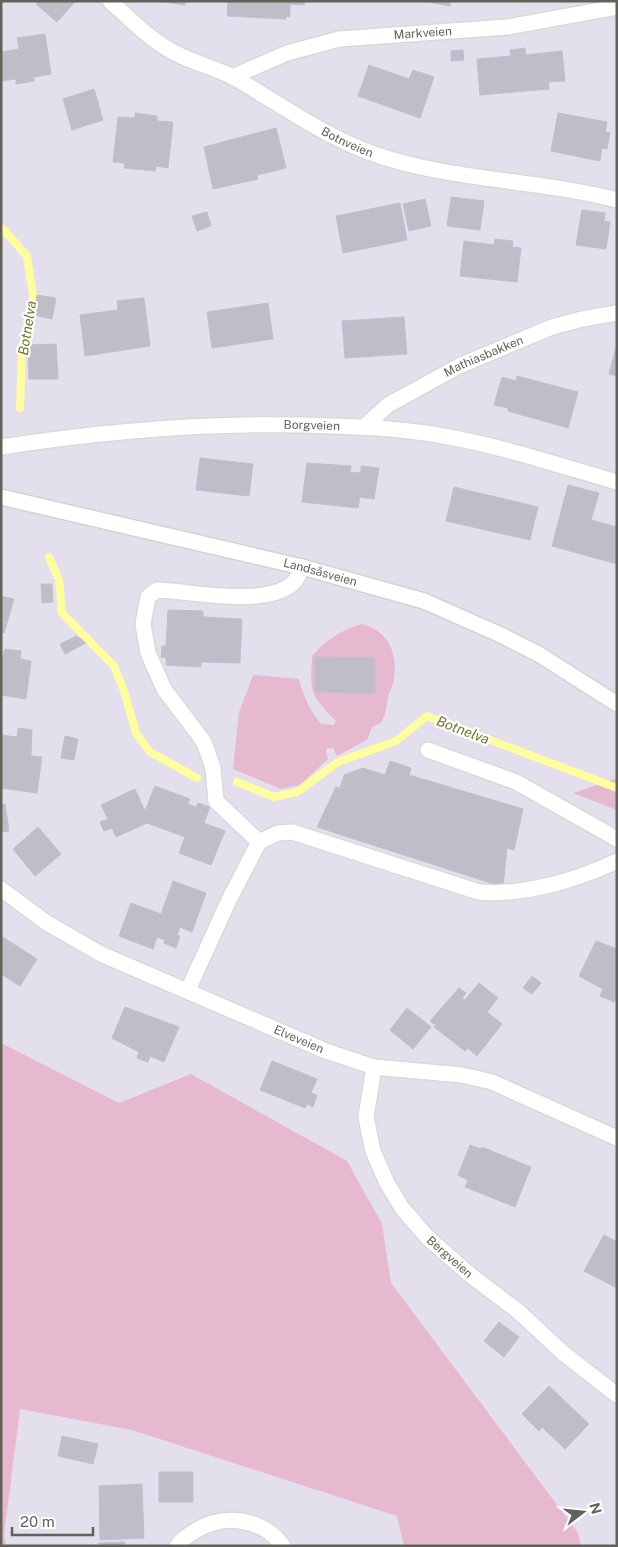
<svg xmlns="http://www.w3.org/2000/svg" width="618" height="1547" font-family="'Public Sans',sans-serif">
<rect width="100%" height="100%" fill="#e4dfed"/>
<g fill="#e7b9ce">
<path d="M362,624C388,630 398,653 394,679C394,685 389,691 388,697C386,708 386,714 381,723L372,727L367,740L337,756L333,748L326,749L328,759L300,785L281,789L233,769L239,712L253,675L299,679C303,696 310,710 321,724L334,725L336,721C310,694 310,693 312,656C326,640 341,630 362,624Z"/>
<path d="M617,778V810L573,793Z"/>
<path d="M1,1043L119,1103L191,1074L347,1161L382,1224L391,1283L578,1533L581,1546H404L397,1516L132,1430L20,1409L4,1535L6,1546H1Z"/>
</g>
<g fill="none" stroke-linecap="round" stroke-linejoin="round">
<g stroke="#fffe9e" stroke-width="8">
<path d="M1,227L27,256L34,301L22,350L20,408"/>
<path d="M49,557L59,580L62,613L114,666L124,691L136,733L150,752L197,778"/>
<path d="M237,782L274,797L297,792L338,762L396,741L427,716L617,788"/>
</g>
</g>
<g fill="#bfbdc8" stroke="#c2bed2">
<path d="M39,1H76L57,22L36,4Z"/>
<path d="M157,1H185V5Z"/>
<path d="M228,1H305L304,5L290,4V17L286,16V19L227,16Z"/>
<path d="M423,1H451L450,6Z"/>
<path d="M45,34L51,74L34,77V81L16,84V79L1,81V52L19,49L17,38Z"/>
<path d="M525,48L526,55L562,51L565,81L548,82L549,89L480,95L477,59L511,56L510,50Z"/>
<path d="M463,50L464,60L451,61V51Z"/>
<path d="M369,65L409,79L413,70L434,77L420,118L358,96Z"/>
<path d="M94,89L103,120L72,130L63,99Z"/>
<path d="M135,113L157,116V121L173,122L168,168L156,166L155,171L124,168L125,163L113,162L118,117L135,118Z"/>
<path d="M558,113L607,122L605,132L610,133L607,149L602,148L600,161L551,151Z"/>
<path d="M276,128L286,168L257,175L258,179L213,189L204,147Z"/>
<path d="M451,197L484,201L480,230L447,226Z"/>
<path d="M425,199L431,226L409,231L403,204Z"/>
<path d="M400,203L407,240L343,253L336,216Z"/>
<path d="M582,210L605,213L604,221L610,222L606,249L576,245Z"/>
<path d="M207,212L211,226L197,231L192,216Z"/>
<path d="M495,239L513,241L512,247L521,248L517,282L460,276L464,241L494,245Z"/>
<path d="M37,295L56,298L52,319L34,315Z"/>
<path d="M144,298L150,346L85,356L80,315L118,310L117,301Z"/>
<path d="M268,303L273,339L212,348L207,312Z"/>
<path d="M404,317L407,354L345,358L342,321Z"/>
<path d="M56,344L58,379H29L28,345Z"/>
<path d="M617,344V376L609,374Z"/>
<path d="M517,376L578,392L568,428L508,411V408L494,405L502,377L516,381Z"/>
<path d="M200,458L253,464L249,496L196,490Z"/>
<path d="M307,463L351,466L350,472L361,473V466L379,468L374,499L360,497L358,508L302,502Z"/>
<path d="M568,485L599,493L591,520L617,527V564L552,546Z"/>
<path d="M454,487L538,507L530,540L446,521Z"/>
<path d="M41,584H52L53,602L42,603Z"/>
<path d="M1,596L14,599L4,633L1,632Z"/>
<path d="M168,610L203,611V617L242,619L240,663L201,662V667L166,665V658L161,657L162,646H166Z"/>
<path d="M77,636L86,643L65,654L60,644Z"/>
<path d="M5,649L21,651L20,659L31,661L26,699L1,695V661Z"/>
<path d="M315,657L375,658V693L315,692Z"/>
<path d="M18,728L32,730L31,756L42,757L37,793L1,788V735L17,737Z"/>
<path d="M65,736L78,739L74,760L61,758Z"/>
<path d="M390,761L411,768L409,775L523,809L514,850L507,848L503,887L317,827L336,787L340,788L344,775L363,768L385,775Z"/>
<path d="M155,786L190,799L188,804L196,807L198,803L210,807L204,823L225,831L211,865L179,853L185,837L147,823L116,837L112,828L104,831L100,822L108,819L101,805L135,789L145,811Z"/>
<path d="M1,804H5L7,817L1,818Z"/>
<path d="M7,817L9,831L1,832V818Z"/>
<path d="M38,827L61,854L35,876L13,849Z"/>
<path d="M173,881L206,893L192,932L180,927L177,935L180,936L176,948L164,943L165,940L157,937L153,949L119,936L131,903L161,914Z"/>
<path d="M1,936L37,959L20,986L1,974Z"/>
<path d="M596,941L617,949V996L614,1002L600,996L603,989L579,976Z"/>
<path d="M532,976L541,983L532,994L523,988Z"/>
<path d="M479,983L498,998L487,1012L502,1024L477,1056L468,1048L465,1051L434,1027L436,1025L430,1021L459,988L466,993L462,998L465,1000Z"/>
<path d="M125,1007L179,1027L164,1062L150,1056L148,1062L137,1058L139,1052L112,1038Z"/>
<path d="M407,1008L431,1027L413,1049L390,1030Z"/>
<path d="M272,1061L317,1079L311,1093L317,1095L313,1107L307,1104L305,1108L260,1090Z"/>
<path d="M470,1145L481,1149L482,1147L531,1167L515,1207L465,1187L468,1180L458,1175Z"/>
<path d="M604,1235L617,1242V1288L584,1271Z"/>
<path d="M499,1322L519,1337L504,1357L484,1341Z"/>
<path d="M549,1386L589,1424L565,1449L542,1427L539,1431L522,1414Z"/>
<path d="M62,1436L98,1444L93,1464L58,1456Z"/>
<rect x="159" y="1472" width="34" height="30"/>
<path d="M142,1484L144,1538L100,1540L99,1486Z"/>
<path d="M125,1542V1546H98V1543Z"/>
</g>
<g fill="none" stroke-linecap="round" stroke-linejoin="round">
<defs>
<g id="lane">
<path d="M428,750L516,782L617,839"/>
<path d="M259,842L278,833L292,832L479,892C522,896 578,880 617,861"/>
<path d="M188,990L229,900L259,842L216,801L213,768L204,742L164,689L148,653L143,624L148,597L157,590C191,591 270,609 295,581C298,577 300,571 302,567"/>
</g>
<g id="street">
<path id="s1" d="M110,1C131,20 150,40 175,53C194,63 216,68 235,78C285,107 336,145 393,160C466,181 543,181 617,200"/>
<path id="s2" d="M232,77L287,53L339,39L507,27L617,7"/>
<path id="s3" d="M364,427L388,405L459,366L552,327L582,319L617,313"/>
<path id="s4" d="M1,447C111,430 222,421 332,426C368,427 403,429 438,435C498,445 558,465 617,482"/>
<path id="s5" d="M1,889L47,923L101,954L326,1051L374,1067L462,1075L492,1082L617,1138"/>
<path id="s6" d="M374,1067L366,1117L373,1151L387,1183L402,1208L428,1238L469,1274L519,1312L563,1353L617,1395"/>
<path d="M177,1546C181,1539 188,1536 195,1531C224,1513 263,1518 283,1546"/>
</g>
<g id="secondary">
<path id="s7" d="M1,497L302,567L424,601L501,635L540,655L617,704"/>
</g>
</defs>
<use href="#lane" stroke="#d9dbd3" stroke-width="18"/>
<use href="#street" stroke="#d9dbd3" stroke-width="18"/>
<use href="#secondary" stroke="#d3d5cb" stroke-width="18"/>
<use href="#lane" stroke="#fff" stroke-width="15"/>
<use href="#street" stroke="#fff" stroke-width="15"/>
<use href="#secondary" stroke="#fff" stroke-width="15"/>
</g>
<g text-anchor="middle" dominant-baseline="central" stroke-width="4.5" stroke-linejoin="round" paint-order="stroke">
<g font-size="12" fill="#616259" stroke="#fff">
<text stroke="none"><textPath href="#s2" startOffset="198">Markveien</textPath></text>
<text stroke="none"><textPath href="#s1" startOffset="278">Botnveien</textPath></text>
<text stroke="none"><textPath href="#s3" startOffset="140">Mathiasbakken</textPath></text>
<text stroke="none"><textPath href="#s4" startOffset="312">Borgveien</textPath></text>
<text stroke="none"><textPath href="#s7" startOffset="328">Landsåsveien</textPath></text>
<text stroke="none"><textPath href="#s5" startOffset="335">Elveveien</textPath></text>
<text stroke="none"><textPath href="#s6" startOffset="218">Bergveien</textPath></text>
</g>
<g font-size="14" font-style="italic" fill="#727726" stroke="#fff">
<text transform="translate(27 328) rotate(-81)">Botnelva</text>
<text transform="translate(463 730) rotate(21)">Botnelva</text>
</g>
</g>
<rect width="618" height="1547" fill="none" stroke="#616259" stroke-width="5"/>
<g transform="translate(583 1512) rotate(74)" stroke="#ffffff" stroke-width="4" paint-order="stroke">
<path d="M0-4L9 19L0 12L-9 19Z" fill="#616259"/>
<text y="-8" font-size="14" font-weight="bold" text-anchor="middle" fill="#616259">N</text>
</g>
<path d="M12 1527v8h81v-8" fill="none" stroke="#616259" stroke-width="2.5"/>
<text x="20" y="1527" font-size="15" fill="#616259" stroke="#ffffff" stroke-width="4" paint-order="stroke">20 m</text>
</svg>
